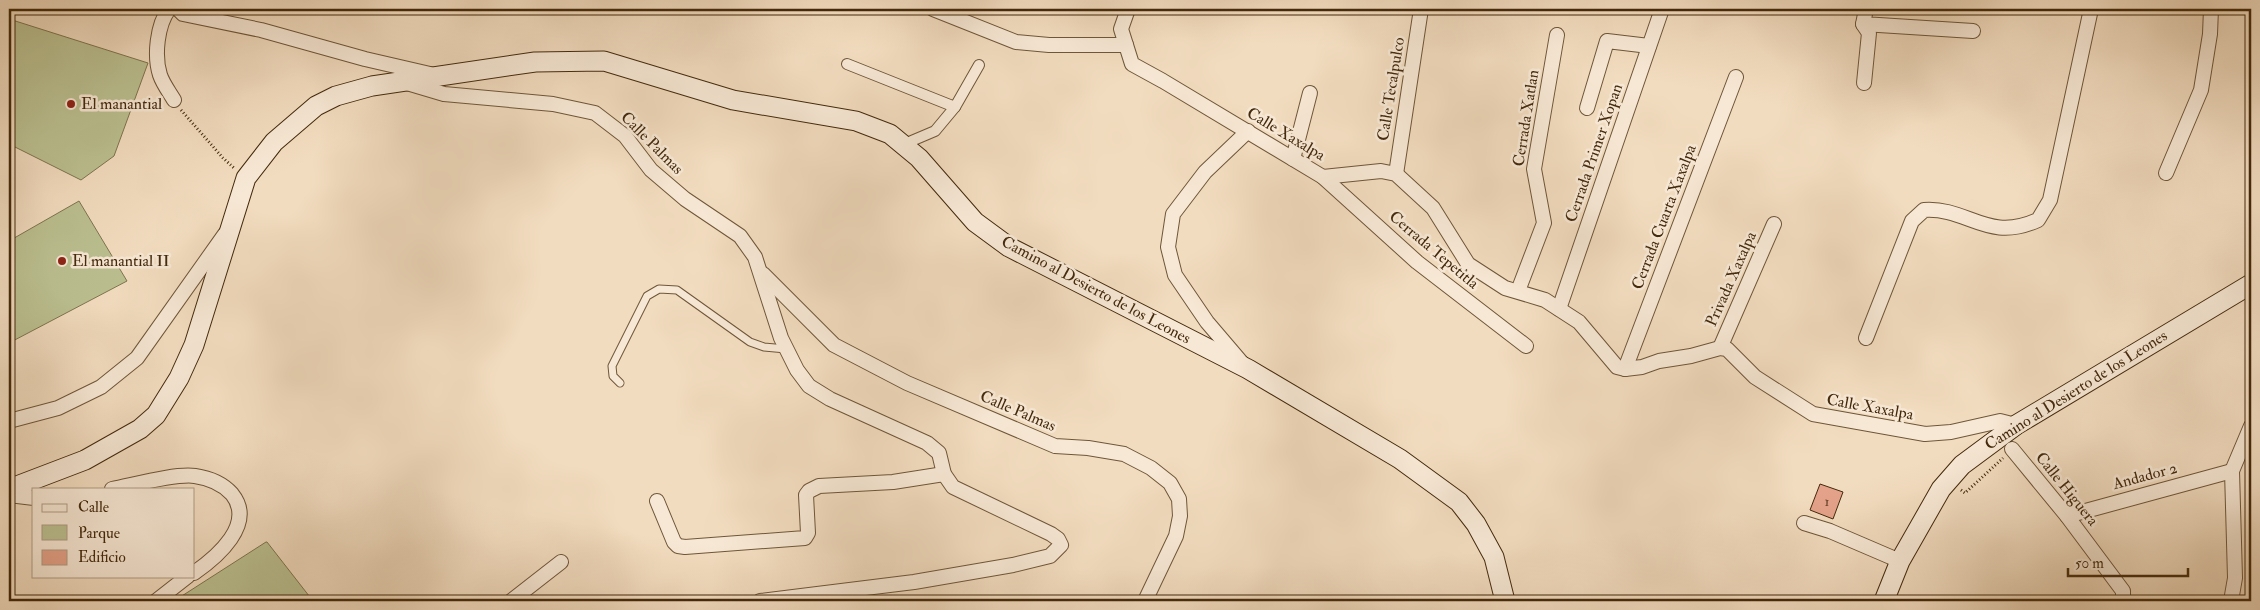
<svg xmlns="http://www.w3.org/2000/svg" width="2260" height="610" font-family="'IM FELL Double Pica',serif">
<rect width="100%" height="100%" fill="#f2dcbf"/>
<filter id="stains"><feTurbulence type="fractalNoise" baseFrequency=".004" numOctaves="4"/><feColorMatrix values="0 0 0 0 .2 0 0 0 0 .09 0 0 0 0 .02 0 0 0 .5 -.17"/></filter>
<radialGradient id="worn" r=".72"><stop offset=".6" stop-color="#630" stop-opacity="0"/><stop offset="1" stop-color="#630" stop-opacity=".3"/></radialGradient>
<g fill="#bbc091" stroke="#7f744e">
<path d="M9,19L148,63L114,156L81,180L9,144Z"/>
<path d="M79,201L127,281L9,343V241Z"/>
<path d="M267,542L313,601H174L266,542Z"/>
</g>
<path fill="#e5a28a" stroke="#43290c" d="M1820,484L1843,492L1833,519L1810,510Z"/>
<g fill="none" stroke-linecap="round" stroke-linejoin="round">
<defs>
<path id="service" d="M620,383L613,376L612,366L647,296L659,289L677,290L750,342L764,347L786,349"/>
<g id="pedestrian">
<path d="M847,64L955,107"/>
<path d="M902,145L935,131L955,107L979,65"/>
</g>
<g id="minor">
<path d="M169,9C157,25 154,56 160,75C163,84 170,93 174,100"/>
<path d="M178,9L183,14L261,30L365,59L430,74"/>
<path d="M933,9L1016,42L1049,45H1126"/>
<path d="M1128,9L1121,29L1132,64L1163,81L1323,177L1417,262L1526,346"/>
<path d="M1866,9L1863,24L1973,31"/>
<path d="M1863,24L1869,33L1864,83"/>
<path d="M407,83L444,94L553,104L595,113L625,136L651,170L685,199L740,236L755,257L781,338L797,370L809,386L830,399L927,443L939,453L944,474L953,487L1051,534L1058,539L1061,545L1050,556L1013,565L914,582L760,601"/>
<path d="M1587,108L1607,41L1649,46"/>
<path d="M1293,159L1310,93"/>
<path d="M2166,173L2201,90L2210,34L2211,9"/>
<path d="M1396,174L1421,9"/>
<path d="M1323,177L1381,171L1396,174L1433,208L1468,264L1505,288L1545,300L1579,322L1617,367L1625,369L1642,367L1659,361L1691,356L1720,348L1727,349L1755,377L1813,414L1925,434L1951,432L2000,421L2016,425"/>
<path d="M763,274L834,345L907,383L1055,446L1088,448L1124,454L1151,468L1170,483L1179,499L1180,516L1176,536L1145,601"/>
<path d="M1518,291L1544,223L1534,169L1557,35"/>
<path d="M1559,309L1662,9"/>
<path d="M1866,338L1912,221L1924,210C1968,207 1987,243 2038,220L2050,200L2091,9"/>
<path d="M1720,348L1774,224"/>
<path d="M1242,363L1207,322L1175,275L1168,247L1173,214L1205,172L1248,131"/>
<path d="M1625,369L1736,77"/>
<path d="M9,421L58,408L101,387L137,358L225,234"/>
<path d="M2012,449L2067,516L2123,591V601"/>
<path d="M112,489C133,485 176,473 195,476C209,478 222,483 232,494C256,524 217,557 194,573"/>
<path d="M9,495L34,498"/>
<path d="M657,501L674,542L678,546L685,547L805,538L808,533L806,495L809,491L819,486L893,482L944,474"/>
<path d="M2067,516L2232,471"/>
<path d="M1804,523L1830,531L1900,561"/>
<path d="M156,601L188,576"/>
<path d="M511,601L561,562"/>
<path d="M2231,601L2235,578L2232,471L2251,426"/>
</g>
<g id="secondary">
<path d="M9,489L85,460L140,429L156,415L179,378L194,345L246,178L274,142L316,106L336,96L372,86L535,62L604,61L733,100L856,121L890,134L919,158L975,222L1009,247L1248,369L1400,459L1459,502L1476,524L1494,557L1505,601"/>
<path d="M1884,601L1900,561L1941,489L1962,465L2016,425L2251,284"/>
</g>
</defs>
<use href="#service" stroke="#6f5639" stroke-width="9"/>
<use href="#pedestrian" stroke="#6f5639" stroke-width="12"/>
<use href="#minor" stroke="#6f5639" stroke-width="16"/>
<use href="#secondary" stroke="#43290c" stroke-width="21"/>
<g stroke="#43290c" stroke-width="3" stroke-dasharray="1 2.5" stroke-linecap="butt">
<path d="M181,110L223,158L234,168"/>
<path d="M1961,490L1965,493L2003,458"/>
</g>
<use href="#service" stroke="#f7e8d5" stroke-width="7"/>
<use href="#pedestrian" stroke="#f7e8d5" stroke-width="10"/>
<use href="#minor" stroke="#f7e8d5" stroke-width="14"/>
<use href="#secondary" stroke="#f7e8d5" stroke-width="19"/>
</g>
<g fill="#8f2418" stroke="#f7e8d5" stroke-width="2">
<circle cx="71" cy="104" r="5"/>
<circle cx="62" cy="261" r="5"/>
</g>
<g text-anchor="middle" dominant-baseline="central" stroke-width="5" stroke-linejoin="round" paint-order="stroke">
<g font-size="14" fill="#6c472c">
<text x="1827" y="501">1</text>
</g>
<g font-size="16" fill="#43290c" stroke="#f7e8d5">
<text transform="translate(1391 89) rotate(-81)">Calle Tecalpulco</text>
<text transform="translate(1526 118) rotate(-81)">Cerrada Xatlan</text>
<text transform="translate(1286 134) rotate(31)">Calle Xaxalpa</text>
<text transform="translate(652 143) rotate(45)">Calle Palmas</text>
<text transform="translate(1594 153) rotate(-71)">Cerrada Primer Xopan</text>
<text transform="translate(1664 217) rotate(-69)">Cerrada Cuarta Xaxalpa</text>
<text transform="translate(1434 250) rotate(40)">Cerrada Tepetitla</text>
<text transform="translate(1731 279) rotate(-66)">Privada Xaxalpa</text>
<text transform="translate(1096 290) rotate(28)">Camino al Desierto de los Leones</text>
<text transform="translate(2076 390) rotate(-32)">Camino al Desierto de los Leones</text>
<text transform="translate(1870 407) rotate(10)">Calle Xaxalpa</text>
<text transform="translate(1018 411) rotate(23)">Calle Palmas</text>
<text transform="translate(2145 476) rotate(-15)">Andador 2</text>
<text transform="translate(2067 489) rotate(51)">Calle Higuera</text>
</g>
<g font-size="16" fill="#43290c" stroke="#f7e8d5" text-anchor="start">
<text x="81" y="104">El manantial</text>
<text x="72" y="261">El manantial II</text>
</g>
</g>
<rect width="2260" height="610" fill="none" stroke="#f2dcbf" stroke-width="30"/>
<rect x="10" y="10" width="2240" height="590" fill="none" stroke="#43290c" stroke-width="2.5"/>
<rect x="15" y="15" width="2230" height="580" fill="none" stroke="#43290c"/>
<rect x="32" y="488" width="162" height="90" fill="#f7e8d5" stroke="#af9c85"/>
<rect x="42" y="504" width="25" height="8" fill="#f7e8d5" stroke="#af9c85"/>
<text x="78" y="512" font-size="15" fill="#43290c">Calle</text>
<rect x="42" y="525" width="25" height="15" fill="#bbc091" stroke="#af9c85"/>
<text x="78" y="538" font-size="15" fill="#43290c">Parque</text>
<rect x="42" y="550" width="25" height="15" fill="#e5a28a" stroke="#af9c85"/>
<text x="78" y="562" font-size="15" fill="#43290c">Edificio</text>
<path d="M2068 568v8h120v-8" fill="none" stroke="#43290c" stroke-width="2.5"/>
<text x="2075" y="568" font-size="15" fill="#43290c" stroke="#f7e8d5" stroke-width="4" paint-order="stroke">50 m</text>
<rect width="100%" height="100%" filter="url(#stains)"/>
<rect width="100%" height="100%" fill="url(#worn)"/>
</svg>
